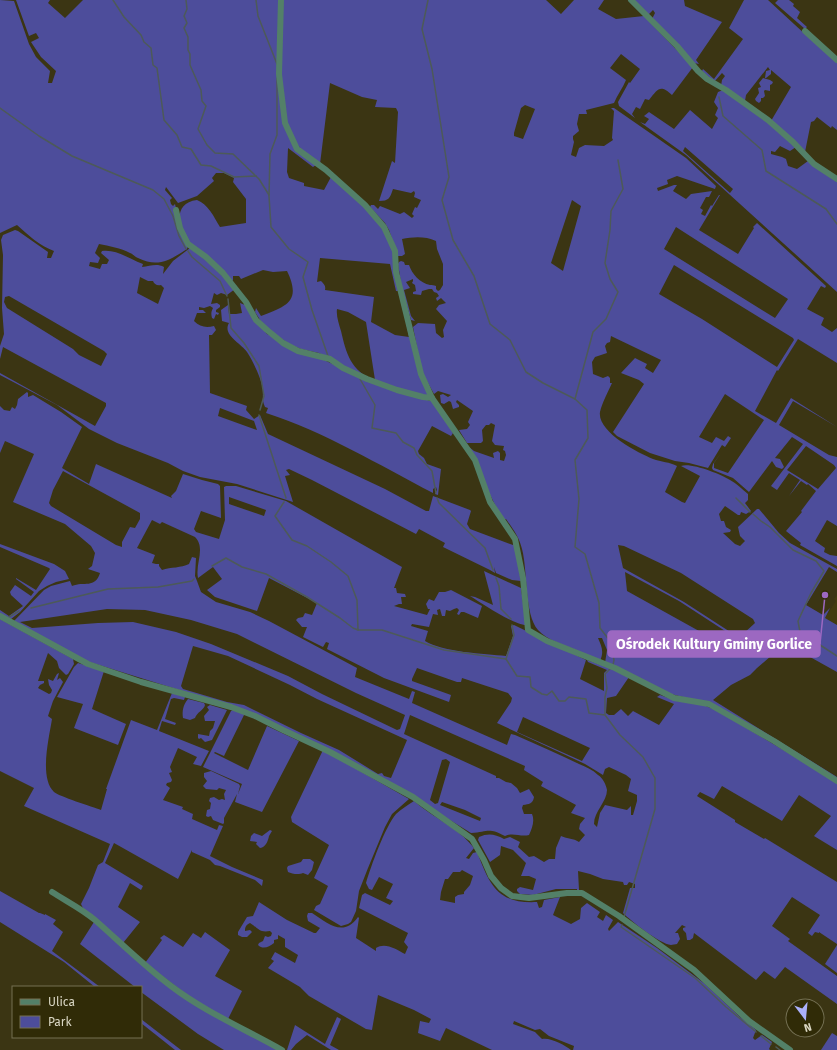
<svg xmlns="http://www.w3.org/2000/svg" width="837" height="1050" font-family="'Fira Sans',sans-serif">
<rect width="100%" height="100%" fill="#3b3513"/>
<path fill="#423b0f" d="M837,595V625L825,618L836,601L834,599Z"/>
<g fill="#4d4d9b" fill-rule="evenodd">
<path d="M0,0L14,1L29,44L36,57L50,71L48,83H52L56,71L41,57L31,42L39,38L36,33L29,36L16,0H50L48,3L65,18L83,0H546L561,14L574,0H604L598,9L616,19L644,16L693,67L672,95C660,84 658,89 649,100L645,99L640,109L636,107L632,114L635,118L619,106L618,102L629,82L630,83L640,69L621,54L610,68L626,80C623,88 617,95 614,103L586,110L587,114H579L577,124L579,131L573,136V139L574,142L571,155L576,157L579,148L585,145L604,146L613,140L612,138L614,111L611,108H602H614L686,158L716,186L715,189L677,176L667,180L668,184L657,188L658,191L674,185H677L673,191L686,199L691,194L712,191L709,197H706L700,208L703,210L701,214L705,216L711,205L712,206L719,195H720L699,230L738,254L754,228L753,227L757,223L826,286L825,288L821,286L807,309L824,318L821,325L832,332L837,328V363L798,339L778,371L777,370L755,411L776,423L791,398L837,427L793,401L779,425L829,455L837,457V526L827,520L815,541L825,548L824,552L830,555L837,556V566L800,545L801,543L786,531L802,512L801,511L816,491L808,484L807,485L801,481L789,496L800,480L789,473L777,490L771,486L803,444L792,437L775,458L780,459L784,467L782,469L776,467L772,461L749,492L733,478L713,470L712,468L713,464L721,453L714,463V468L728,473L764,420L725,394L699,437L712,443L716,437L724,441L728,436L731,438L725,447L722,445L708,468L689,463L675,461L650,453L617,436L613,432L644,384L639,380L621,373L635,358L647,364L645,368L653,373L661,360L611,336L610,342L607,343L605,346L607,353L595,357L592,362L593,374L603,378L608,376L610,378V383H612C608,392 602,403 600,412C597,432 638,453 653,459C661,462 670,462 677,466L665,492L682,502L685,503L700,476L681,466C690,462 721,474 730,480C736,483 742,489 748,494V500L745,503L751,511L746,514L741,512L740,515H738L725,506L719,514L721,521H724L726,527L731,530L730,532L723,533L735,544L740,546L745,541L740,536L738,527L757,509H759L779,533L790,543L837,569V572L829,567L806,605L823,615L830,608L825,618L837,625V672L785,643L770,655L771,656L757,668L750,675L731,685L713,700L837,777V778L715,705L667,693L605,663L607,650L602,638H598C602,647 604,652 600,661L576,652V650C564,645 547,640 538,630C524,614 528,571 522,549C519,537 513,529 506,519L504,520C489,497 481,472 469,447L474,451L494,458L493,453L498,451L500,453V460L504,461L506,455L505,451L503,450L504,446L495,445L492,441L495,425L491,423L489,425H486L482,430L483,441L481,443H467L459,430L467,429L470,425L468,422L473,411L457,400L456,402L459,405V407L453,409L451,402L449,401L444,404L441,403L440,395L443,394L448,397L451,395L438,391L434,394L422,372L413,327L418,323L435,324L436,333L442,338L444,337L443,330L447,321L436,309L439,305L446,303L441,298L437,301L436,298L439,296L437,293L434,292L432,289H429L422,291L421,295L413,294V292L416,291L415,285L412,283L413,281V279L406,282L410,288L404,290L411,316L415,321L411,320L402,289L398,264L399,262L401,261L404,262L405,265H409C412,274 420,283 430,285C432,285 434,285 436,286V289L438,291L440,290L443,285V264L437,249L436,241C425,236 413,237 402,239L405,254L402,256H398L389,230L385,223L370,207L371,205H374L378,209L380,206L400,214L404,212L412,218L414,216L412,214L415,207L417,208L421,200L414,197L415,193L414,191L411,193L393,189C390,198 389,201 379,201L392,161L395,163L398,112L396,108L375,107L377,100L362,97L330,83L320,164C308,156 298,148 291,135L289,137L296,150L316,165L313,167L288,148L287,172L289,178L304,183V186L324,190L331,177L372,214L383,228L394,252L400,291H396L390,264L320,258L317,282L321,281C324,284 326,286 325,290L374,297L371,322L395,335L409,337L406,322L408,321L418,370L429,396H424L398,389L354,372L319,353L301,349L289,344L264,326L255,312L256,308L261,316C286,306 302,302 287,271L273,272L263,270L241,279L239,276H233V280L232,281C224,273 216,263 207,256C202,253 196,251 192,246C178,232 171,203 197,200C208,204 214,217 220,227L246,223V199L233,182L234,178L224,173H216L212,178L214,181L197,196L178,203L166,187L165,190L172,198L170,200L171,204L173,206L175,204C179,219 179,232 188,246L187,249C170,260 158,268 138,258C135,257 133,254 130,253C121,248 109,246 99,244L95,253L100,258L98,263L90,262L89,266L100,269L102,264H107L109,260L101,253L102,251C117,249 129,259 143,264L142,267C150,266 157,263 164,267L163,274L173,261L190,248L205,258L235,289L227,295L221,293L217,295L214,293L211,304L217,303L220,305V307L216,310V312L219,313L218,315L216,314L214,319L212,318C211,314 211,312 213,308L210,306L204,308L199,307V310H203L206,313H197L194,321C200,327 206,328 214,326L216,330L212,335H209L210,393L247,406L246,410L254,419L260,415L268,434L385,489L426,511H429L433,496L470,510L471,511L467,524L470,529L513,545V543L515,545L521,581L512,580L496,573L494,567L495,573L490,570L443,547L445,543L419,529L416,534L312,480L289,469L286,470L290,475L285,476L293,502L237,484L200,477L183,471L168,463L117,443L89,429L57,405L0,375V373L95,426L106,406V403L3,347L0,359V346L4,334L2,308L3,255L1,240L3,235L15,230L18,231L48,252L47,258H51L54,251C40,246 28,235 17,225L0,233ZM525,105L535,109L523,139L514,136V133L521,108ZM572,200L581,206L563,271L551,263ZM676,227L788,299L775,318L664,249ZM674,265L793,338L794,340L777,367L702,319L659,294ZM140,277L148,281H153C154,284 157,286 161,285L164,288L158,304L137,293ZM9,296L104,351L107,354L101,366L79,355L73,349L7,308L4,302L5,297ZM337,309L348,312L366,322L375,380C351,372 346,353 341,331C339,324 336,316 337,309ZM220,408L254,421L257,430L218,416ZM806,446L834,465L836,468L818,489L787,470ZM618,545L624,546L681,573L753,619L755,623L743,634L738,637L684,602L623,568ZM625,572L679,601L739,640L740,643L736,652H732L699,631L627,591Z"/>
<path d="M633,0H684L685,6L722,22L696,60L699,64L694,63L652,19L655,13L653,10L648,15Z"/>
<path d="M744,0H768L807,36L837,61V130L832,126L831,128L817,117L814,121L811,122L805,152L771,121L791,87L771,70V74L766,78H765L766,71L770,70L768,67L746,95L745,101L721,86L722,80L725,76L722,73L714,82L702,71L703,69L714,79L743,39L729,28Z"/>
<path d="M778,0H789L794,4L793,6L800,12L797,18L807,27L805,29L775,3Z"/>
<path d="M763,78L770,80L773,82L772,84L770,85V91L765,90L764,91L765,96L763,98H761V101L759,103L756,101L755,99L759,93L758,88L761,87L759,83Z"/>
<path d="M723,90L768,123L796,147L790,151L780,146L775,152L771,151V154L782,157L786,159L788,166L797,169L808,161L837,182V292L686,155L640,122L645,124L649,119L644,116L649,112L674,129L690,110L712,129L718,118L715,115L718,108L714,102L718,92ZM685,147L733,189L730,193L683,151Z"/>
<path d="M240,303L245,305L267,334L383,387L434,402L453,433L451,436L432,426L418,451L419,454L424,458L427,464L441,469L438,495L435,494L437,490L436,487L433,489V493C379,465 325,432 266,413L268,408L265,407C262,401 263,395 263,389C261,378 253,361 247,352C241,343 222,335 229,323L222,321L221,310L228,305L229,314H236L242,313Z"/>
<path d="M27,392L28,393V397L33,395L61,412L82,427L62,468L89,484L96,464L172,498L171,496L176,491L183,474L202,480L218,484L220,486L221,518L201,511L194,529L196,532L219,539L225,520L224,487L226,486H236L286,501L402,567L394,588H396L397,593L405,594L406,597H401L402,604H399L394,606L427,615L430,609H428L426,604L429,599L434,601L439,592H445L451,590L482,606L478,618L464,612H461L459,615L457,614L459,610L457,608L454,609L450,611L446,610L445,616H442L440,609L437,610L438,615L433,614L429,627L412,624L411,626L428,631L425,641C443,652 484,654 506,656L513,636L511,626L514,625L586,660L580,679L604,691V673L607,670L588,662L587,660L612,669L629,677L616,696L607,698L606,713L609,715H614L621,709L628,716L633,711L659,725L674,704L657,697L660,695L677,701L698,703L716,710L837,782V850L814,836L831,816L799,795L782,821L722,786L714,799L700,792L697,796L735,820V822L764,839L765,838L837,882V944L819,932V933L815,932L812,936L808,933L820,915L792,897L772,926L790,939L788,941L837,976V1004L785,967L775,979L764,971L756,980L694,933L693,938L690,940H687L686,933L683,930V928L686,927L682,925L675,933H678L680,939L677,944C676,944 672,945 671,945C660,944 631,921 623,913L630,888H635V884L629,882L627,885H624L623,882L603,879L590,874L578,871L579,890L577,891V889H556L533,895L520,894L517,891V889L520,887L533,890L536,879L529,876H521L526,863L513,850L501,846L500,855L490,862L478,840L479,837C488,833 495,834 504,839L510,837L520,842L518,847L529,857L534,856L544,862L549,859H555L556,848L561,836C568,839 573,838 579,842L585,835L579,829L580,824L585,818L571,813L576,805L541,786L543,782L524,770L525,766L410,715L404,734L496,776V778H499L506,782L511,783L517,788L520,793L529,789L534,797C533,804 529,804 523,805L522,808L524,814H532C535,821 532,828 529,835C520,837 513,832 505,836C488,827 488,832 471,833L388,782L250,712L83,660L14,621L44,590L51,586L70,581L72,586C84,581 95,589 100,573L88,569L92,566L95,553L91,546L65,524L13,502L34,454L5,441L0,453V406L4,410L10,411L12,407L15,409L17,405L18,399ZM63,471L140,513V519L135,528L130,527L122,542V547L116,545L51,506L49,503L53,490ZM229,497L266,510L264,516L229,504ZM152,520L160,524L162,522L195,537C206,548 195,564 198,578L213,567L222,579L207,590L215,597L257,611L269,578L317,603L312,615L305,613L303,617L298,618L296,620L302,627H307L303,637L323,647L326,642L329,643L327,649L384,678L449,702L451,695L412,681V679L417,668L457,682H461L462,678L508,693L512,698L511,702L497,723L585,764L603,775L605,769L609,767L626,775L631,779L628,791L637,795V801L633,815H631V806L627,810L605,805L600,813L597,827L594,824C594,811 607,802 607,790C606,785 603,778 598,775C593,770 586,767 579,764C559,754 537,745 515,735L511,734L507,745L412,703L415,692L412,691L409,699L355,677L357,668L269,621L250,612L216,602L201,592L197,581L195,576L196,558L192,557L189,564C181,568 171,567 162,570L159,566V564H156L152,563L155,555L137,548ZM107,609L145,610L191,620L237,634L356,693L405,715L400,729L397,730L322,694L288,676L211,644L176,632L133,622L98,623L32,628L20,622ZM193,646L228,656L290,685L317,699L407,740L391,778L384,776L382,773L378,774L339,750L301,733L244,705L227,702L183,689L181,686ZM523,717L590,748L582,761L517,732ZM446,759L450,762L438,803L435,804L430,800L442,760ZM442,802L465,810L481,818L480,821L440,805Z"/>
<path d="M0,544L54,564L65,571L69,579L56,582L47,586L39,591L20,612L11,619L0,614V610L9,616L23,606L11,595L10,592L15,585L31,596L34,592L16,579V578L36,590L50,569L49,568L0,547Z"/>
<path d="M484,571L521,588L526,625C514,625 481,603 470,596L475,597L493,605Z"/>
<path d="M0,619L73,659L74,664L68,674L66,675L59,668L57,661L48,653L38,681H44V683L40,685L38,688L49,694L51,693L52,690L49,685L48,679L53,681L57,674L59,673L57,680L60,678L63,682L53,701L48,716L52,719C49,738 39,778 54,792C58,796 93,807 101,810L107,789H106L131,720L157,730L172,693L185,697L184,700L174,698L171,699L165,719L176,723L175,725L162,721L159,731L209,751L201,766L193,764L197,757L178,748L170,767L172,772L169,773L172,780L171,782L167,783L166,785L170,788L163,800L183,807L182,809L193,814L192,819L217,830L219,825L223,826L210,856L232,867L263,880L262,886L255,880L220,866L215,865L210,860L192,852V850L178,879L114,843L105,863L143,886L141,890L130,883L118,907L140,922L123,943L84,910L81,904L89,888L98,865L103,862L110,844L24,806L34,788L0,771Z"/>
<path d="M78,663L104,671L92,709L126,724L118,745L74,728L83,704L57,697L74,667Z"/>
<path d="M188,699L204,703L205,705C204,710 197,712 195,718L190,720L183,718C182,711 183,705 188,699Z"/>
<path d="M210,705L227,710L212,740L205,742L201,738L199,739L198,738V734L209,736L210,731L213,728L215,721H205L204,716L209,710L207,707Z"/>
<path d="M233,710L244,714V715L224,756L215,752L214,753L248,770L267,726L299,741L262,812L235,802L237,794L224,818V823L223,824L213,820L211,816L208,817L206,816L207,810L210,809L211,803L209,801L210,798L214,797L219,800L222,799L225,800L224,794L226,790L219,788L217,790L206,789L203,786L207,781L204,777V773L211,771L239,784L240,786L238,794L242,784L203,767L231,711Z"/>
<path d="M323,750L409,799L392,814L385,827L368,868L359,891L356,911L351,922L348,924L341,926L314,910L316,906L320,904L328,886L314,878L329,845L292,822L291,817Z"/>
<path d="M414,801C433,818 458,827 474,848L466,858L469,859L473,853L477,852C490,885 497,904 537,902L539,908L542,907L544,900L560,897L553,915L571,924L580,919L581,908L587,903L600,912L597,917L603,921L606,915L613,920L608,929L609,931L618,922L657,948L705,984L740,1017L756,1030L753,1038L755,1040L762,1035L772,1042L769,1049L770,1050H573L574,1046L549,1036L540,1029L535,1030L514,1021L513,1024L535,1032L542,1039C550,1037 565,1045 571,1050H492L446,1028L440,1041L418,1033L420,1021L429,1023L431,1019L414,1010L378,995L372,1030L366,1029L309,996L300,987L268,968L274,961L271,959L275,952L295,963L298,955L285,947V939L278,935V939L274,940V943C269,947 263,950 258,945L259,943L263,941L265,936L268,937L271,936L272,933L270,931C259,933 258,928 250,923C246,925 245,927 245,931L250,930L252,932L247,937H242L238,935V932L247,917L253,916L259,902L287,920L314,933H316L320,928L308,921L307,916L308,913H312C328,923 343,938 358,917L359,918L356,938L376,951V948C385,942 396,949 405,954L408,947L404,942L408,933L359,908L362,895L365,893L390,905L393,901L386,898L393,884L379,877L372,890L369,889L366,883C371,866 385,827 396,814C401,809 408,805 414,801ZM462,870L473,876L470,885L464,892V894L458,895L455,897V903L440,900L441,892L445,879H448L453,872H460Z"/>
<path d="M270,830L272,831L269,836C268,841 266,847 260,848L256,844L257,842L250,841L251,836L254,833L262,836Z"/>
<path d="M303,859H310L314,862L312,870L308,875L303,873C299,875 292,874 288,872L287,868L288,866L301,862Z"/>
<path d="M0,891L39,913H40L45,915V914L56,920L53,924L63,932L52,951L100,987H95L64,962L0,922Z"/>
<path d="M94,922L169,986L278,1050H224L198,1034L141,992V987H135L80,944Z"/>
<path d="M205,932L230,950L215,976L242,991L228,1019L198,1003L145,963L162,940L160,938L164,935L183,947L193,933L201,938Z"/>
<path d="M837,945V973L825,964Z"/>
<path d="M337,1017L341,1019L330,1045L339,1050H331L307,1035L296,1044L291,1050H287L295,1025L325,1044Z"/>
<path d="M141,1019L181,1050H175L141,1023Z"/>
<path d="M832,1033L837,1036V1050H821Z"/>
</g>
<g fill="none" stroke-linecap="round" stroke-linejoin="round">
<g stroke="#4d5a58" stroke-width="1.5">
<path d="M113,0L124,17L141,35L144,42L151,48L153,65L157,68L164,120L177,135L182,147L191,149L201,165L211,166L234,177L256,176"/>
<path d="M186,0L187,9L184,16L187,23L184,28L188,37V50L190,54V65L201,90L202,101L206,106L198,129L207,145L215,153L233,154L259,179L269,195"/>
<path d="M256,0L258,16L277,64"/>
<path d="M428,0L422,29L432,69L449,177L442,200L453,240L474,276L490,324L510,340L526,372L543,383L575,399L587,410L588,438L575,460L579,499L575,547L585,554L599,603L600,628L610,641L614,660L613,665"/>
<path d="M277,78V135L270,154L269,196L271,227L289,249L308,262L303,277L312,310L328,356"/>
<path d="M719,97L723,116L762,150L766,171L826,209L837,224"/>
<path d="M0,108L39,136L72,156L153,190L164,199L173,216L179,236L186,249"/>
<path d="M188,251L192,257L220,281L227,296"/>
<path d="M228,299L231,328L244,343L259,366L264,396L260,410"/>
<path d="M360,379L375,405L372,428L396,433L403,442L414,448L417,455L432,471L436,493"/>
<path d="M575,399L593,332L606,319L618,292L610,279L605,263L610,230L611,211L623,189L618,160"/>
<path d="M259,415L286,498"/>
<path d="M437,498L439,503L485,548L493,570"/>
<path d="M736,498L750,512"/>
<path d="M284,502L275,516L292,540L307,546L331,562L348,576L357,600L358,630H382L444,650L506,659L517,676L530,677L531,687L542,694L547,695L552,691L559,701H565L569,697L586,699L589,713L605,715L620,735L643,757L655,778V809L624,917"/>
<path d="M753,514L761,521L770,527L793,550L816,561L824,571L811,593L798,621L800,632L837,656"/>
<path d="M212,566L226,558L242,567L266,574L307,597L340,618L353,628L358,630"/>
<path d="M496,578L499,586L501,609L511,619"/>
<path d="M31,608L108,589L158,587L192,581L194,579"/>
<path d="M9,617L19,611"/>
<path d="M506,659L514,635L512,625"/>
<path d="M605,714V697L607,688L605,674L610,669"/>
<path d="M622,925L621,927L695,978L726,1007L756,1032"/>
<path d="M761,1036L771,1044"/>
<path d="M776,1047L780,1050"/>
</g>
<g stroke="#538068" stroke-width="6">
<path d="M281,0L279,74L285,123L297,149L326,170L365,205L384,227L395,251L396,272L421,374L432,398L475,460L490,502L515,539L523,578L528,630L547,641L615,668L674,698L709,704L774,741L837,781"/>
<path d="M631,0L677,46L698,71L707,79L726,90L768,120L793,142L814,164L837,179"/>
<path d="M805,31L837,60"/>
<path d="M176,210L180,228L188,244L206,257L223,273L246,302L256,320L267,330L283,343L298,351L330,359L343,368L367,379L397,390L423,397L432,398"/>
<path d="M0,616L88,664L141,682L231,707L255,716L283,730L330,752L413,797L472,839L484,860L491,876L501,888L512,896L529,898L567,893H582L619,916L694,970L749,1021L790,1050"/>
<path d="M52,892C66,901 82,909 95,920C120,942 144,966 171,986C205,1012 245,1029 282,1050"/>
</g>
</g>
<path fill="none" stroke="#9c68c1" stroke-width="1.5" d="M825 595L820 644"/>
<circle fill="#9c68c1" stroke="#302b07" stroke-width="1.5" cx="825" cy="595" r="4"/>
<rect fill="#9c68c1" stroke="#9c68c1" stroke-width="1.5" x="608" y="631" width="212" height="26" rx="4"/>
<g font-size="14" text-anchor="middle" font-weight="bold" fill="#fff">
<text x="714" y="649">Ośrodek Kultury Gminy Gorlice</text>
</g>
<rect x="12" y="986" width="130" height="52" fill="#302b07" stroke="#747053"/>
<rect x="20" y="999" width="20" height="6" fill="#538068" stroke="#747053"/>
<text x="48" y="1006" font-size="12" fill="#dad7c4">Ulica</text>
<rect x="20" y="1016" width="20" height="12" fill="#4d4d9b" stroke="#747053"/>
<text x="48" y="1026" font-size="12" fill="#dad7c4">Park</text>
<g transform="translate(805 1018) rotate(164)"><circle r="19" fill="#302b07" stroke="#747053"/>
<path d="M0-3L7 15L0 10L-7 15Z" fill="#aab0fb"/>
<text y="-6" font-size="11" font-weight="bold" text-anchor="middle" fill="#dad7c4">N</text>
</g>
</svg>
